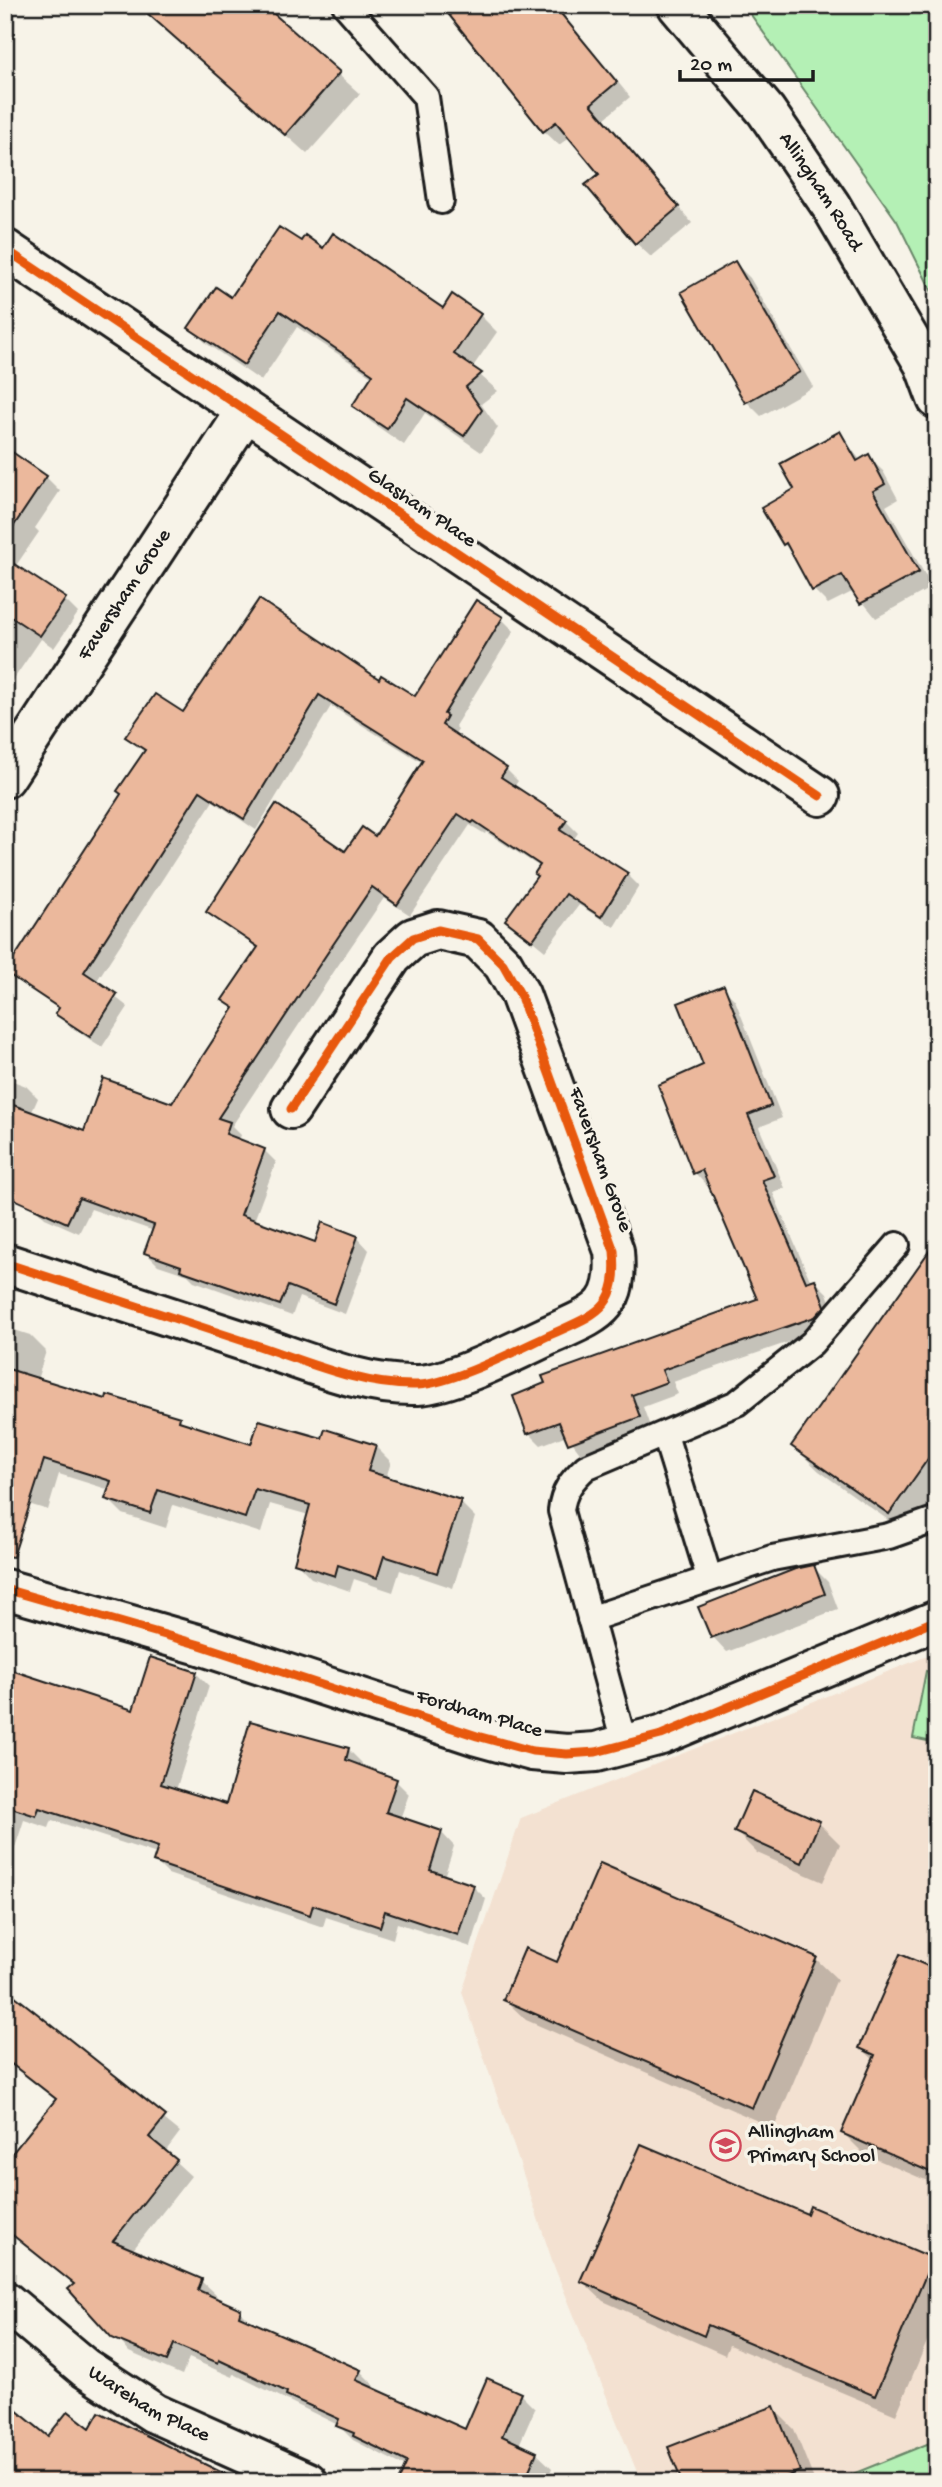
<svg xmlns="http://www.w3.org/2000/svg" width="942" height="2487" font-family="'Gochi Hand',sans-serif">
<rect width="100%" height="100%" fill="#f7f3e8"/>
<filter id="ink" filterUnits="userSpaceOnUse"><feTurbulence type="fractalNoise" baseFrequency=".0143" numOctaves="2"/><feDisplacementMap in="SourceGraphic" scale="14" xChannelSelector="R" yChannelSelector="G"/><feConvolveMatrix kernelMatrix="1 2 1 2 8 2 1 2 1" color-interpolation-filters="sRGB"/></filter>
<g filter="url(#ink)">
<path fill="#f3e1d1" d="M937,1652V2482H641L554,2266L462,1992L521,1818Z"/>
<g fill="#b4f0b5" stroke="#688668" stroke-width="2">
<path d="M744,5H937V302L897,221Z"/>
<path d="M926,1671L937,1673V1743L913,1738Z"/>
<path d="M937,2440V2482H833Z"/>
</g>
<g fill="#0003">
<path d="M261,5L360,94L307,154L161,23Z"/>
<path d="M472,5H555L630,97L604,119L692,223L651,257L636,243L601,174L571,136L559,145L544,131Z"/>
<path d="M302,243L324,250L443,310L480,315L497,332L472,368L498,391L481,404L498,428L481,452L425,413L404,445L371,422L354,405L373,377L297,327L261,381L207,344L190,328L231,300Z"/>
<path d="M735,263L750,278L813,387L761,416L747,402Z"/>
<path d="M839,433L861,461L868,457L883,471L898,499L886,506L932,587L876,618L854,591L828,604L814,590L794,554L784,544L797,490Z"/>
<path d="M5,450L46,477L60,491L35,528L39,532L15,567L65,600L78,613L54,648L41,639L5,692Z"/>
<path d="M502,619L514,631L455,726L458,729L454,735L506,769L518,781L514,787L566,821L578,833L573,840L627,874L639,886L614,927L579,905L545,951L507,920L539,877L540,867L486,832L485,834L470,825L410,915L384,898L337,967L232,1126L241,1135L239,1141L264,1150L276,1162L254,1221L316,1244L323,1225L358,1238L369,1250L345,1314L299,1297L292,1316L194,1281L188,1275L158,1265L146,1253L154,1231L91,1209L79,1233L45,1218L33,1206L5,1159V1078L26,1086L38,1098L31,1114L85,1133L172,1105L235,1010L225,1000L259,950L208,911L375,838L423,763L331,706L256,830L213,801L96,982L128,1007L102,1047L69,1026L57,1014L60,1010L6,970L123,795L145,753L128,737L184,715L380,681L416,698Z"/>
<path d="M723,988L735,1000L782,1118L759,1127L785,1188L773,1193L811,1282L815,1281L827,1293L836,1319L827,1329L673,1382L678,1394L643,1407L651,1429L582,1455L567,1435L541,1445L529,1433L759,1300L710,1184L707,1186L695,1173L660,1086L705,1066Z"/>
<path d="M937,1259V1508L915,1539L819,1471L793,1446Z"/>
<path d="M5,1327L30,1335L46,1351L37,1380L179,1419L185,1424L252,1446L323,1441L375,1446L391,1462L386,1478L460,1502L475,1517L453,1588L400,1570L393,1592L354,1579L350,1591L311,1578L296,1562L309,1515L270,1504L261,1533L173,1505L166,1528L123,1514L107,1498L110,1490L59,1474L48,1510L25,1503L5,1554Z"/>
<path d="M813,1567L828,1582L838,1609L727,1652L713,1637Z"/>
<path d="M5,1670L134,1712L196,1673L209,1686L176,1790L227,1807L252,1724L349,1750L362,1763L360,1767L396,1781L409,1794L400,1819L441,1832L454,1846L444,1877L473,1886L486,1899L471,1947L397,1923L393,1939L326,1917L323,1927L168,1874L155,1861L157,1854L52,1820L49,1828L24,1820L10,1863L5,1862Z"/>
<path d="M819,1823L840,1844L823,1882L757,1853L736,1832Z"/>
<path d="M816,1959L837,1979L774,2128L526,2020L505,2000L558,1965Z"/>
<path d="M937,1972V2185L864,2154L843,2133L874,2060L861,2048Z"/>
<path d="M5,1990L180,2132L165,2152L191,2176L132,2251L201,2281L217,2296L215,2300L240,2311L254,2325L360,2371L375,2386L373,2390L466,2431L520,2394L535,2409L519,2445L536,2453L552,2468L546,2482H419L406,2467L353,2440L338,2425L234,2374L233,2377L189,2358L182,2375L129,2352L75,2286L5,2230V2165L57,2100L5,2060Z"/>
<path d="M808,2216L932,2259L937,2264V2318L896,2415L729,2345L725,2355L603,2301L582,2281Z"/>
<path d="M773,2408L794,2429L815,2482H684Z"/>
</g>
<g fill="#ebb89c" stroke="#1c1c1c" stroke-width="2">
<path d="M138,5H264L340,72L285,135Z"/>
<path d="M441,5H554L617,82L591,104L679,207L635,244L585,185L599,174L556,122L543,132Z"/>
<path d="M279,227L301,241L305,235L323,248L333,233L443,308L452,294L481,314L454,354L482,373L466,387L482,410L464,436L407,398L387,429L352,406L373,374L280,311L244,365L188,328L216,287L231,297Z"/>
<path d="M735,261L800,372L745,403L681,292Z"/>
<path d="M840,431L857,461L869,454L885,484L873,491L919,572L860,604L842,575L812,591L786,543L783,545L761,508L794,489L780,464Z"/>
<path d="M5,447L47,476L5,539Z"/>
<path d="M5,558L66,598L40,636L5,613Z"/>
<path d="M259,599L379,679L381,675L415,696L476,600L503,617L444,714L447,716L442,725L507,768L501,777L567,820L560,830L628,873L601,917L566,894L532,941L505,920L537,876L534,874L540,865L474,821L472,823L458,814L397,905L372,887L326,955L218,1118L230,1122L226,1134L265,1149L241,1215L315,1242L322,1222L358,1236L334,1304L288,1286L280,1305L180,1270L181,1266L144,1253L154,1225L79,1198L67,1223L5,1195V1102L84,1131L103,1078L172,1103L234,1008L222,1000L258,947L206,912L276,804L345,851L362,827L375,836L423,760L319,695L244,819L200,791L84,972L117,994L90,1037L55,1014L59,1008L5,972L121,794L117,791L145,750L125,737L155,694L183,712Z"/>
<path d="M724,985L771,1106L748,1115L774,1176L762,1180L806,1282L815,1279L825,1306L815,1317L662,1370L667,1382L632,1395L640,1417L568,1444L559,1422L527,1434L513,1396L545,1383L542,1376L757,1299L702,1170L693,1174L658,1085L703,1065L678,1003Z"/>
<path d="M937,1240V1446L889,1514L791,1446Z"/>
<path d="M5,1368L106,1399L107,1395L180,1417L179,1421L251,1444L259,1420L322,1438L325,1429L376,1445L368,1471L461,1500L437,1573L384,1556L377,1578L338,1565L335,1576L294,1563L310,1505L255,1489L245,1518L158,1490L150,1513L105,1499L111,1481L44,1460L13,1557L5,1556Z"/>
<path d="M814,1565L825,1594L711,1638L698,1607L795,1569Z"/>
<path d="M150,1657L197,1672L161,1784L226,1804L250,1721L349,1748L346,1760L397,1779L386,1812L442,1831L430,1870L474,1885L458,1935L385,1911L380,1927L313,1905L310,1915L153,1862L158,1847L39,1808L36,1816L5,1806V1668L133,1710Z"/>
<path d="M752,1791L820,1821L802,1863L734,1832Z"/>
<path d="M600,1863L817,1957L752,2108L503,2000L525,1948L557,1962Z"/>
<path d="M900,1954L937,1970V2175L841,2133L875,2055L859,2048Z"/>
<path d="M5,1988L166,2116L149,2137L177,2160L113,2241L202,2279L198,2290L241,2309L239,2316L361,2370L356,2380L465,2429L487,2378L521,2393L502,2436L537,2452L524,2482H398L407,2462L353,2436L354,2433L336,2426L339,2419L286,2395L287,2392L219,2360L218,2363L174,2344L167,2361L112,2338L68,2289L74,2284L5,2229V2162L56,2099L5,2059Z"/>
<path d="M641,2144L807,2214L810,2206L933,2258L875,2396L708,2325L704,2336L580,2281Z"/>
<path d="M5,2401L48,2436L68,2411L90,2428L99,2412L241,2482H5Z"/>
<path d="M774,2406L800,2471L773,2482H682L668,2447Z"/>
</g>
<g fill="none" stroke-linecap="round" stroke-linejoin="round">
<defs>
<g id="service">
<path d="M345,5L426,97L441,201"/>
<path d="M665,1435L709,1577"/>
<path d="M590,1619L772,1558L889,1536L937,1519"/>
<path d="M625,1746L561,1511C563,1491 572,1480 586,1467L737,1403L812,1343L897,1245"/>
</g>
<g id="minor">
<path id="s1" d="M677,5L766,111L831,206L924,364L937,399"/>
<path d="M5,249L820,796"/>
<path id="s2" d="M5,778L245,413"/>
<path d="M5,1263C88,1290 171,1317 253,1344C305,1361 363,1387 418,1385C452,1384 519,1349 552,1334C598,1313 619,1308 614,1251L520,994L503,964L478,939L438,930L413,938L392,957L291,1109"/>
<path d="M5,1589L200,1645L477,1736L532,1751L567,1754L596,1752L661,1735L937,1620"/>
<path id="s3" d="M5,2301L85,2368L154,2413L308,2482"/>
</g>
</defs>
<use href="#service" stroke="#1c1c1c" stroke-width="30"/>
<use href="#minor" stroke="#1c1c1c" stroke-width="44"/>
<use href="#service" stroke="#f7f3e8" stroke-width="24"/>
<use href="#minor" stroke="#f7f3e8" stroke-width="38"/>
<defs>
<g id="cycleway">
<path d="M5,249L820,796"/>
<path d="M5,1263C88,1290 171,1317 253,1344C305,1361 363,1387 418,1385C452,1384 519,1349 552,1334C598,1313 619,1308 614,1251L520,994L503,964L478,939L438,930L413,938L392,957L291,1109"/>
<path d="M5,1589L200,1645L477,1736L532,1751L567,1754L596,1752L661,1735L937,1620"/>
</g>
</defs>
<use href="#cycleway" stroke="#f7f3e8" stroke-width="13"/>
<use href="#cycleway" stroke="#e8590c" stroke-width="9"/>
</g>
</g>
<defs>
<symbol id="school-ring" viewBox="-11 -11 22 22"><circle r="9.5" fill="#f7f3e8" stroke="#d1495b" stroke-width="1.5"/><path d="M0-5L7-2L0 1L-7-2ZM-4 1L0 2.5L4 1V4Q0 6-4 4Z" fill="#d1495b"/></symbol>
</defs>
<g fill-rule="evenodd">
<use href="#school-ring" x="708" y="2128" width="35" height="35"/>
</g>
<g text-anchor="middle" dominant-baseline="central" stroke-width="7" stroke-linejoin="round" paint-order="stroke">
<g font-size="21" fill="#1c1c1c" stroke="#f7f3e8">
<text stroke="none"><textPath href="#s1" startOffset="236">Allingham Road</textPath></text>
<text transform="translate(421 509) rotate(34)">Glasham Place</text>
<text stroke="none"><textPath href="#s2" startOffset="219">Faversham Grove</textPath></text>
<text transform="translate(599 1160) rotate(70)">Faversham Grove</text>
<text transform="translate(479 1715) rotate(16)">Fordham Place</text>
<text stroke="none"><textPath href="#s3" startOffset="178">Wareham Place</textPath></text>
</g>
<g font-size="21" fill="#1c1c1c" stroke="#f7f3e8" text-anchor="start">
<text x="748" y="2133">Allingham<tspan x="748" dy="24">Primary School</tspan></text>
</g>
</g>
<rect width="942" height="2487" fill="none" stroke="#f7f3e8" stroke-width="28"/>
<rect x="14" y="14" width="914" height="2459" fill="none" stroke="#1c1c1c" stroke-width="2.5" filter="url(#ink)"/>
<path d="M680 70v10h133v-10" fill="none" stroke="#1c1c1c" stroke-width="3.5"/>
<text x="690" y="70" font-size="21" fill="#1c1c1c" stroke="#f7f3e8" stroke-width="5" paint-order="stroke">20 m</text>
</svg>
